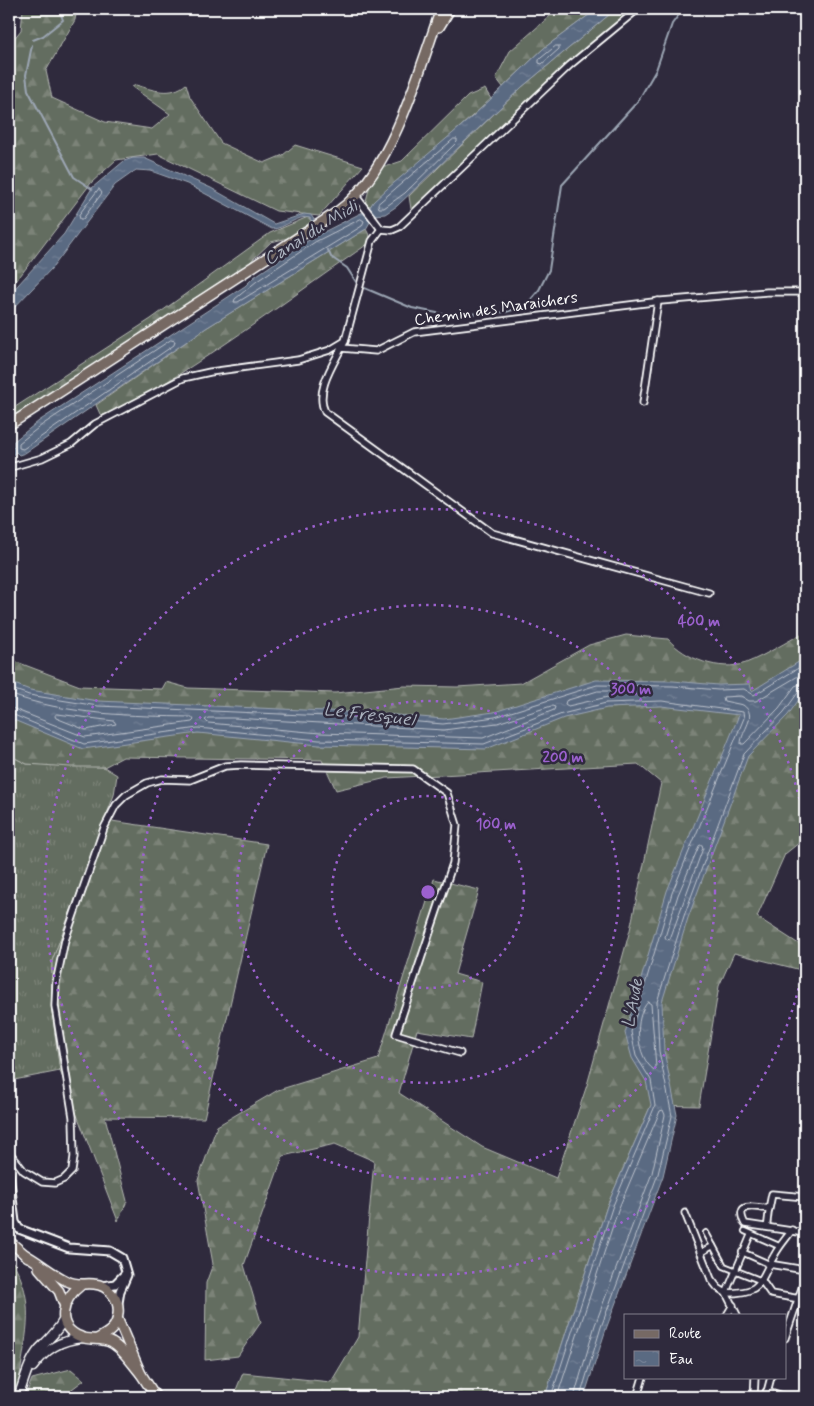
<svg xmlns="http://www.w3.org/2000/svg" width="814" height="1406" font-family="Mynerve,sans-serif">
<defs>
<pattern id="grass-tufts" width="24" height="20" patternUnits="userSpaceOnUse" patternTransform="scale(1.25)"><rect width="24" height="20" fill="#646d60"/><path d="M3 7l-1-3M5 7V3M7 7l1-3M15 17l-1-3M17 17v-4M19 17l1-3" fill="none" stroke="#7b8378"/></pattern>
<pattern id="forest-firs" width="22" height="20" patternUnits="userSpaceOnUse" patternTransform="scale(1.25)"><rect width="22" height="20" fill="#646d60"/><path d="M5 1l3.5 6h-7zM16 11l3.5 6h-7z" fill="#7b8378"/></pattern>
<pattern id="water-ripples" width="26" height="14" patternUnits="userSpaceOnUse" patternTransform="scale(1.25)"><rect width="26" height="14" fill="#5a6a82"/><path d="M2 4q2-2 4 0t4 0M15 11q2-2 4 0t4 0" fill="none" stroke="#738095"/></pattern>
</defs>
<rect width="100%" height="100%" fill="#2f2a3d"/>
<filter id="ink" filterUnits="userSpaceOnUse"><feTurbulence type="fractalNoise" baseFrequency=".02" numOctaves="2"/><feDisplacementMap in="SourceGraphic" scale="10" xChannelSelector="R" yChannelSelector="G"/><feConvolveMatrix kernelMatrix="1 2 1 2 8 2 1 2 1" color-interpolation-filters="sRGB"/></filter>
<g filter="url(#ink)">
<path fill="url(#grass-tufts)" stroke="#b2b6b0" d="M9,755L27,764L104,767L117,775L114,795L52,961V1011L60,1071L9,1081Z"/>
<g fill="url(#forest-firs)" stroke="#b2b6b0">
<path d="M23,9H77L75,20L46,71L52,98L105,122L152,129L170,114L132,87L136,85C153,90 171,97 186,84L190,97L221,143L264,163L283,155L295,145L363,166L319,216L276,211L158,154L116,160L91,183L20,276L9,286V45L21,30Z"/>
<path d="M558,9H597L544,48L503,87L496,78L510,51Z"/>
<path d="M616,9H638L570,65L419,208L411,209L409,196L522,87Z"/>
<path d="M485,89L491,99L420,163L388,188L371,206L365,205L375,165L387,166L402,161L468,96Z"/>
<path d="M308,217L312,222L288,238L271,242L249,263L9,419V411L151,319L270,233Z"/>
<path d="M366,229L372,241C285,301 201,366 108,416L100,414L96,405L206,328Z"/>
<path d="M805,632V838L785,854L757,917L805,948V971L734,953L719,986L699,1106L651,1105L607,1206L545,1397H233L243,1373L331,1382L358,1337L374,1161L335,1144L283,1156L244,1265L261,1322L238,1356L205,1360L206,1283L213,1264L198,1180L217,1126L278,1090L378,1059L434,879L479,890L455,974L482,982L471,1039L417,1030L399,1093L482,1147L556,1178L587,1085L630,930L661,783L638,764L387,778L336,790L322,760L123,757L104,767H70L27,764L9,755V659L80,686L162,689L166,682L188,688L335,693L404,686L457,687L521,683L589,645L626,635L668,639C685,659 720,672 746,663C766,655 786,642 805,632Z"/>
<path d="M105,820L267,844L204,1118L105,1117L127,1201L118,1221L60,1071L52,1011V961Z"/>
<path d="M9,1262H13C36,1303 26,1331 20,1375C18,1383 21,1389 18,1397H9L12,1333L9,1314Z"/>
<path d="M71,1369L84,1380L72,1389V1397H25L32,1379Z"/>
</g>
<g fill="url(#water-ripples)" stroke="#9ca6b4">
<path d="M597,9H616L522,87L397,206L385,214L374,215L366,229L206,328L25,453L19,455L16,452L9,458V451L14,447V441L39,421L245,286L254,277L312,238L361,213L367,212L373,202L388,188L472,117L544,48Z"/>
<path d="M144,158L211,188L274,224L304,214L311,215L315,221L312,222L310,218C297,214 285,229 272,229L187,184L151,171L136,170L115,185L53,267L9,313V295L64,234L92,188L124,161L133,158Z"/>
<path d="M805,658V691L788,715L748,756L688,918L662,1002L664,1051L677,1115L663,1176L606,1329L584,1397H545L607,1206L651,1105L646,1081L632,1058L625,1033L667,891L739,715L661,706L607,708L564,718L486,749L319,745L198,733L83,749L9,718V682L30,690L98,701L372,713L444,719L494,712L596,680L673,681L718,685L750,684L752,691Z"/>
<path d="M9,1314L12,1333L9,1378Z"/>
</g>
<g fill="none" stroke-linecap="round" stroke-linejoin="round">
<g stroke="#bdc3cd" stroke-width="1">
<path d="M556,46H559V49L542,64L539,63V60Z"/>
<path d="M454,139H457V142L405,193L384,208H379L378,204Z"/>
<path d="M99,189L102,193L83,219H80L79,215Z"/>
<path d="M361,219L364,221L362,226L238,302H234L235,299L257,281L315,242Z"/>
<path d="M171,340L175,341L174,345L38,439L23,449L19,448V443L42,425Z"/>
<path d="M805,672L756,701H749L741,696L723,697L724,701L743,705C759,716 741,730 741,744H744L779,708L795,686L805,682"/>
<path d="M9,688L29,695L98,706L372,718L443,724L495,717L597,685L673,686L718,690L744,689L754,695L805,664"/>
<path d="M598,691H619L621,694L568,706L565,704L566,701Z"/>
<path d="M9,694C66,715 132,716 192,717L194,720L192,722L85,737L9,707"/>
<path d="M552,706L555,707L554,710L483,738L320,733L208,723L205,720L208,718H233L444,730L497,723Z"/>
<path d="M9,713L84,744L198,728L319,740L484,744L562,714L606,703L662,701L743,712L744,718L672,893L631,1032L636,1056L651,1080L655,1106L612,1208L551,1397"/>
<path d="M57,714L114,721L116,724L86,730L56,718L55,716Z"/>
<path d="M702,845L703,848L670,939L667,940L665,937L678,895L699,846Z"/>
<path d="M648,1002L651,1004L656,1067L654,1070C636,1057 633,1017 648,1002Z"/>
<path d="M557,1397L618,1210L660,1111L663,1110L665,1115L652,1173L595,1325L574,1397"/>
<path d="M580,1397L601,1327L658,1174L672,1116L659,1051L657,1002L684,916L744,754L784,712L800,690L805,689"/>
</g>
<g stroke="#9ca6b4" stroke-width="2">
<path d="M33,40L43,36L63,20L59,9"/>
<path d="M32,45L26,75L28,90L74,177L92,189"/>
<path d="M328,250L331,257L347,268L358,285"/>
<path d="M362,287L412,308L447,315L506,312L522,307L528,303L539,290L549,270L562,185L638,101L656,70L672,24L683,9"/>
</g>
<defs>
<g id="pedestrian">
<path d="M767,1226L769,1209"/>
<path d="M745,1231L779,1246"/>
<path d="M706,1233L724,1266L762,1281"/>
<path d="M742,1252L769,1264"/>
<path d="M700,1253L713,1246"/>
<path d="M726,1293L751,1234"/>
</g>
<g id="minor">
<path d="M355,195L381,229L392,230L399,227L570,65L638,9"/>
<path d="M345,341C335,362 314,390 325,412L492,533L709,593"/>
<path d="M341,348L376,351L414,332L661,301L767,292H805"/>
<path d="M643,403L658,301"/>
<path d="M11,467L42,458L71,444L95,424L183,378L210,372L298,360L330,350L345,341L372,241L381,229"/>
<path d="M9,1152L24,1171L42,1182L55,1183L64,1179L72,1171L74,1157L73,1117L55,1006L56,983L65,940L104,828L116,805L126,795L147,783L162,779L190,780L225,766L241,765L413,769L447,793L457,825L453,863L396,1034L460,1053"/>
<path d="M805,1197L772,1194L769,1209C757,1207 733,1201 745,1224L805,1233"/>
<path d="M685,1213L711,1279L718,1288L726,1293L737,1315"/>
<path d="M769,1264L805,1270"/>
<path d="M762,1281L771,1294L800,1299"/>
<path d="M726,1293C763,1293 758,1283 774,1256C779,1246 786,1239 792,1230"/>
<path d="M727,1315L733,1305"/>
<path d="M785,1338L805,1279"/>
<path d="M767,1392L771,1377"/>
<path d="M637,1397L643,1377"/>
<path d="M754,1397L755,1377"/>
</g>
<g id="tertiary">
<path d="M9,1174L15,1222L19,1229L69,1248L110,1251L122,1258L127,1275L120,1291L118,1303"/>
<path d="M102,1286L115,1284L124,1275"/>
<path d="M767,1392L783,1397"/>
</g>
<g id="secondary">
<path d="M33,1367C46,1349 60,1340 83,1338"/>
<path d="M18,1397C24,1382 28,1362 39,1349C49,1339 57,1332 64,1319"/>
</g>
<g id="primary">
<path d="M439,27L450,9"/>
<path d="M9,425L325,220C333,215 340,210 347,204C395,161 420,68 441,9"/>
<path d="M9,1241L28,1257"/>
<path d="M24,1254C39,1262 52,1274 67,1281C77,1286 84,1283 94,1284C108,1285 120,1299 118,1314C117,1328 109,1333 97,1339"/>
<path d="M39,1268L59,1291L64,1304"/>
<path d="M80,1286C62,1299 54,1327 81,1337C91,1341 102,1337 112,1343C123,1349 133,1365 141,1374"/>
<path d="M118,1320L141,1374L156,1397"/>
</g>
</defs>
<use href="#pedestrian" stroke="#fff" stroke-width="8"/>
<use href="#minor" stroke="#fff" stroke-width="9"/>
<use href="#tertiary" stroke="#fff" stroke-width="11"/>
<use href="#secondary" stroke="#fff" stroke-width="11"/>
<use href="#primary" stroke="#fff" stroke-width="12"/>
<use href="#pedestrian" stroke="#2f2a3d" stroke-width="4.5"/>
<use href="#minor" stroke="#2f2a3d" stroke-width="5.5"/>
<use href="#tertiary" stroke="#2f2a3d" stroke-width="7"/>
<use href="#secondary" stroke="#2f2a3d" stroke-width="8"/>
<use href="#primary" stroke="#766964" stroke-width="9"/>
</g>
</g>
<g fill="none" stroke="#9c61cf" stroke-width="2.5" stroke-dasharray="2.5 5">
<circle cx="428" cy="892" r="96"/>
<circle cx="428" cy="892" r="191"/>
<circle cx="428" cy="892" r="287"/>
<path d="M805 959A383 383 0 1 1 805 825"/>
</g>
<g text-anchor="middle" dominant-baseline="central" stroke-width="5" stroke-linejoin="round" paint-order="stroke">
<g font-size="16" fill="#fff" stroke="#2f2a3d">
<text transform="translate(496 309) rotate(-8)">Chemin des Maraichers</text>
</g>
<g font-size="18" font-style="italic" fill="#acb4c0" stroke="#2f2a3d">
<text transform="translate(311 233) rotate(-32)">Canal du Midi</text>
<text transform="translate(369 715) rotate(7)">Le Fresquel</text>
<text transform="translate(633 1003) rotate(-79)">L'Aude</text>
</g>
</g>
<circle cx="428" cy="892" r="8" fill="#9c61cf" stroke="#2f2a3d" stroke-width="2.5"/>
<g font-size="15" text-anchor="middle" font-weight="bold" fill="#9c61cf" stroke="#2f2a3d" stroke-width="5" stroke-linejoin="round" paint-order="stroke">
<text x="699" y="626">400 m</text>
<text x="631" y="694">300 m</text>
<text x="563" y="762">200 m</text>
<text x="496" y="829">100 m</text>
</g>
<rect width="814" height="1406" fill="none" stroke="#2f2a3d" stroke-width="30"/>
<rect x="15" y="15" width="784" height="1376" fill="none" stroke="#fff" stroke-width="2" filter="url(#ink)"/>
<rect x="624" y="1314" width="162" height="65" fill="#2f2a3d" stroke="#827f8b"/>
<rect x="634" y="1330" width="25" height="8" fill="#766964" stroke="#827f8b"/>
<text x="669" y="1338" font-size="15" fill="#ffffff">Route</text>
<rect x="634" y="1351" width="25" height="15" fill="url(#water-ripples)" stroke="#827f8b"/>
<text x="669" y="1364" font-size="15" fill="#ffffff">Eau</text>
</svg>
